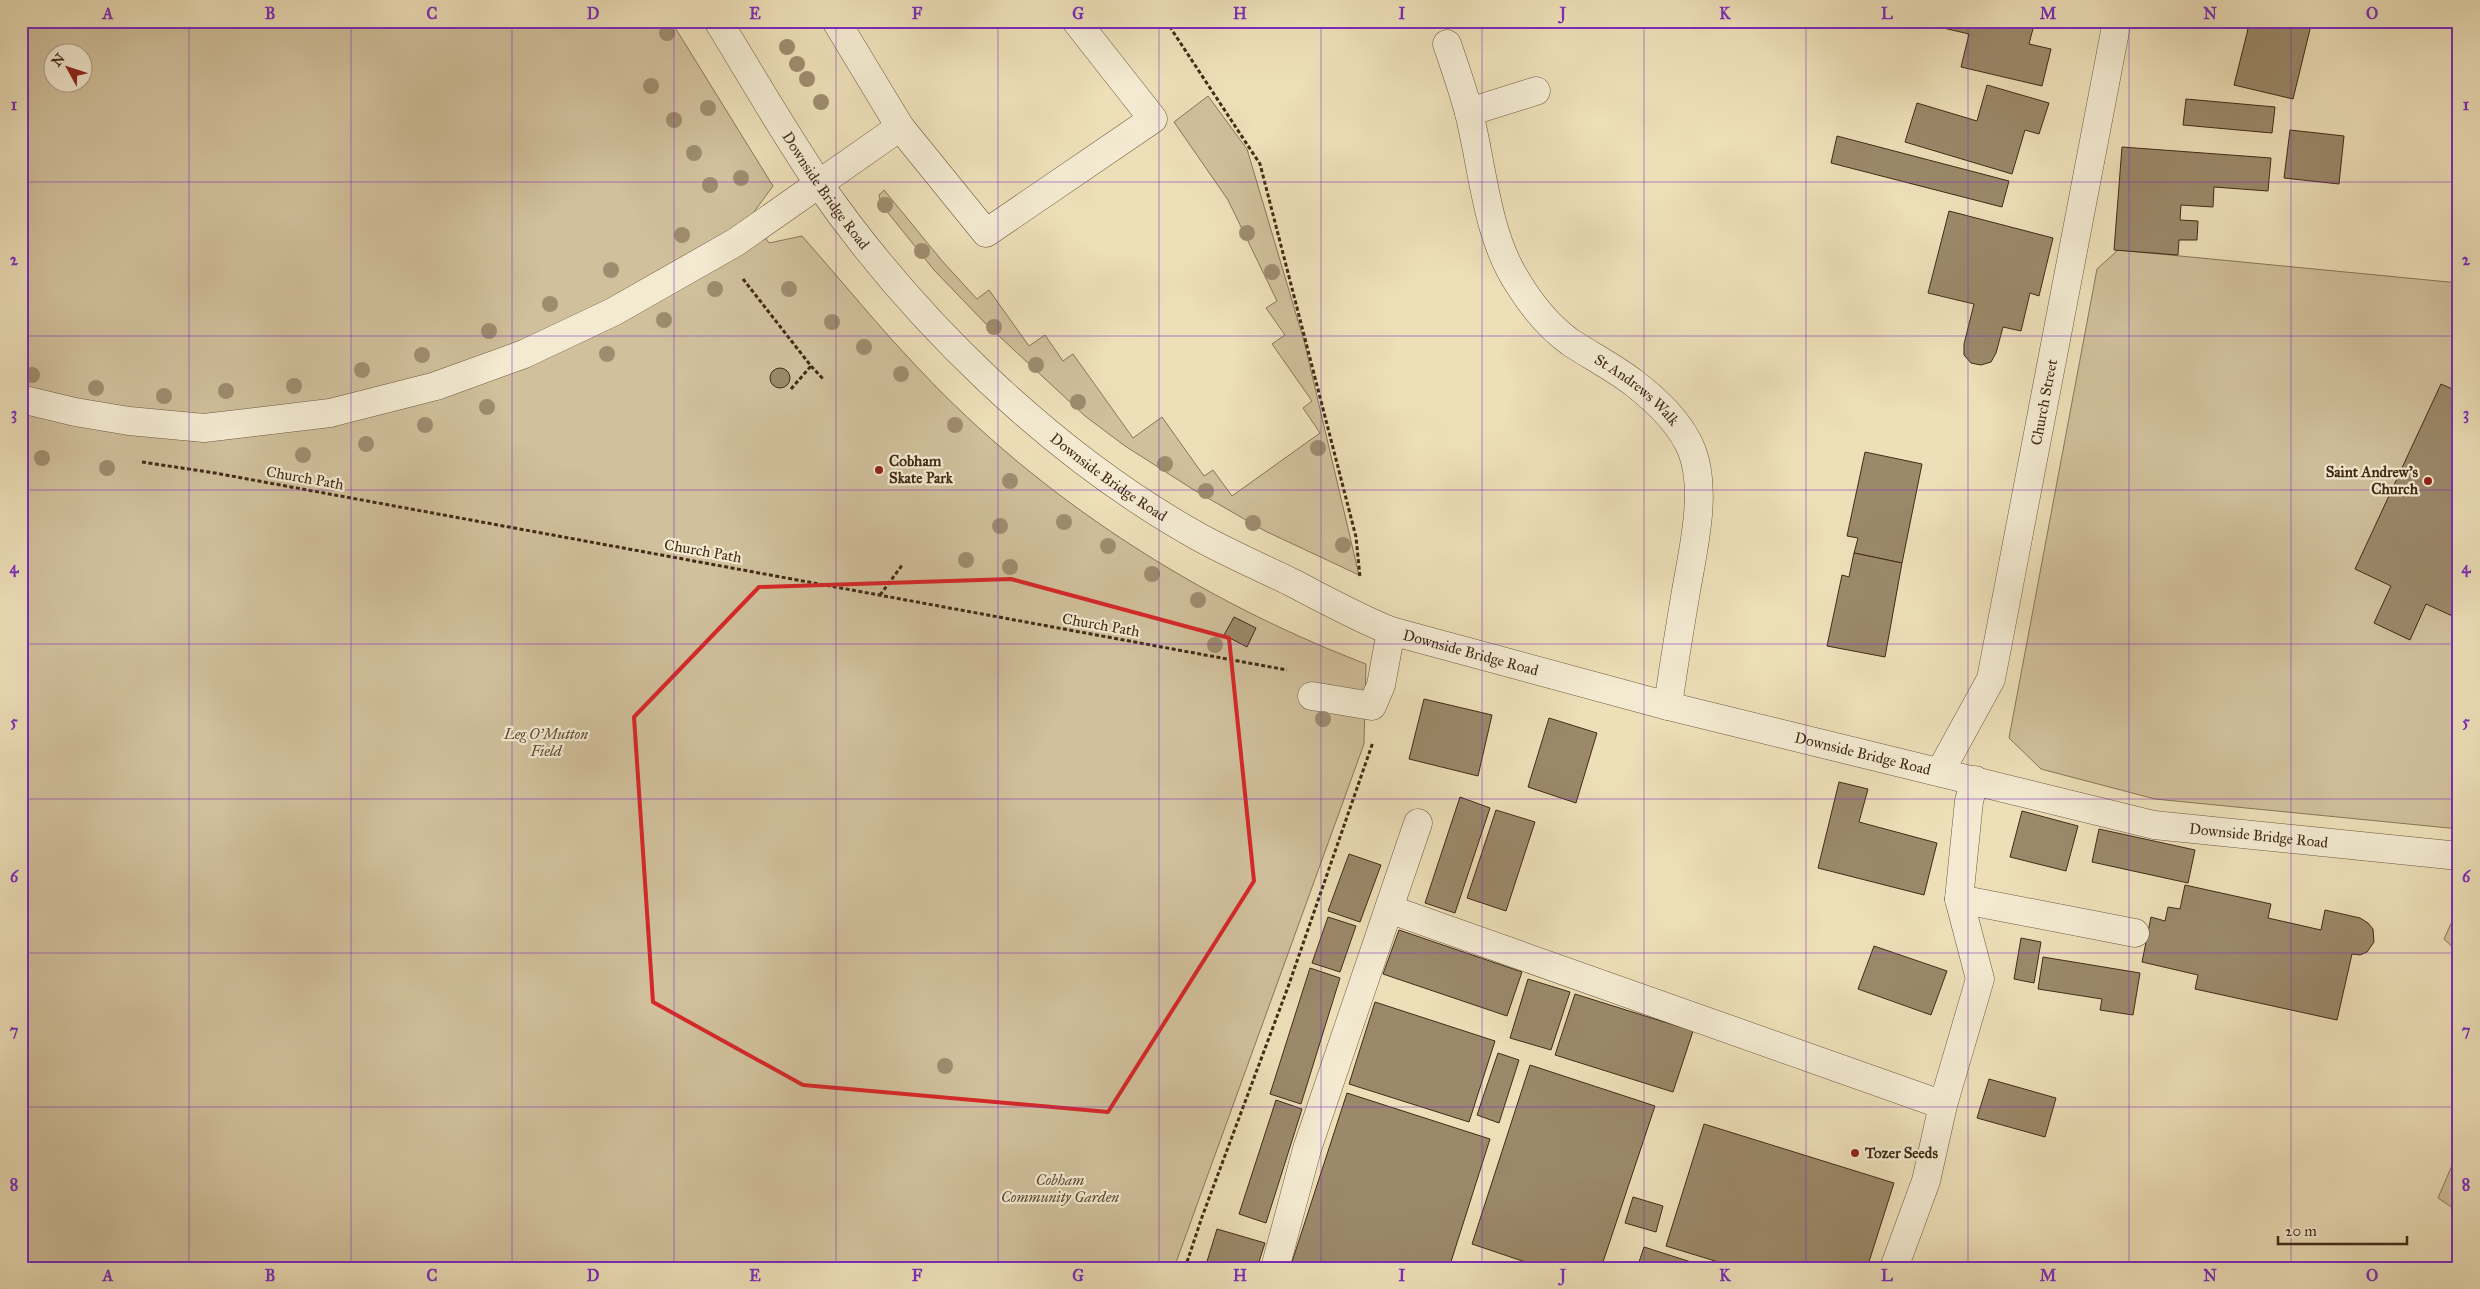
<svg xmlns="http://www.w3.org/2000/svg" width="2480" height="1289" font-family="'IM FELL Great Primer',serif">
<rect width="100%" height="100%" fill="#eddfb8"/>
<filter id="stains"><feTurbulence type="fractalNoise" baseFrequency=".004" numOctaves="4"/><feColorMatrix values="0 0 0 0 .2 0 0 0 0 .09 0 0 0 0 .02 0 0 0 .5 -.17"/></filter>
<radialGradient id="worn" r=".72"><stop offset=".6" stop-color="#630" stop-opacity="0"/><stop offset="1" stop-color="#630" stop-opacity=".3"/></radialGradient>
<g fill="#d0c09c" stroke="#897659" fill-rule="evenodd">
<path d="M21,21H671L773,186L751,216L769,243L802,236C841,280 878,326 919,369C1042,500 1199,600 1366,664L1364,744L1174,1268H21ZM52,52H82V82H52Z"/>
<path d="M1208,96L1247,149L1304,341L1359,575L1265,531L1194,490L1125,446L1085,416L985,323L934,270L881,204L879,195L884,190L943,262L977,299L989,290L1029,346L1045,335L1063,361L1073,354L1133,438L1162,417L1204,476L1213,470L1232,496L1320,433L1303,408L1312,401L1272,344L1285,335L1266,308L1277,301L1228,200L1174,122Z"/>
<path d="M2118,250L2459,283V829L2155,799L2041,769L2009,738L2097,269Z"/>
<path d="M2459,906V953L2444,939Z"/>
<path d="M2459,1149V1212L2438,1198Z"/>
</g>
<g fill="#9b896a" stroke="#422b16">
<path d="M1940,21H2035L2029,44L2051,49L2042,86L1961,67L1969,34L1939,27Z"/>
<path d="M2229,21H2312L2293,99L2234,85L2248,29L2228,24Z"/>
<path d="M1987,85L2049,103L2039,134L2025,130L2012,174L1905,142L1917,103L1977,121Z"/>
<path d="M2186,99L2275,107L2272,133L2183,125Z"/>
<path d="M2290,130L2344,136L2339,184L2284,178Z"/>
<path d="M1837,136L2009,181L2002,207L1831,163Z"/>
<path d="M2122,147L2271,158L2268,191L2214,187L2213,207L2181,205L2180,220L2198,221L2197,240H2179L2178,255L2114,250Z"/>
<path d="M1949,211L2053,238L2039,296L2030,293L2021,331L2003,327L1996,353L1991,362L1981,365L1971,363L1964,355V344L1974,304L1928,293Z"/>
<circle cx="780" cy="378" r="10"/>
<path d="M2441,384L2459,392V619L2426,604L2410,640L2374,623L2391,586L2355,569Z"/>
<path d="M1865,452L1922,464L1902,563L1854,553L1858,538L1847,536Z"/>
<path d="M1854,553L1902,563L1885,657L1827,646L1842,575L1849,577Z"/>
<path d="M1234,617L1256,628L1247,647L1224,635Z"/>
<path d="M1424,699L1492,715L1478,776L1409,759Z"/>
<path d="M1549,718L1597,733L1576,803L1528,787Z"/>
<path d="M1839,782L1868,789L1859,822L1937,843L1924,895L1818,868Z"/>
<path d="M1460,797L1490,808L1455,913L1425,903Z"/>
<path d="M1496,810L1535,822L1506,911L1467,898Z"/>
<path d="M2022,811L2078,826L2066,871L2010,857Z"/>
<path d="M2099,829L2195,850L2188,883L2092,862Z"/>
<path d="M1349,854L1381,865L1360,922L1328,911Z"/>
<path d="M2185,885L2271,904L2268,918L2321,930L2325,910L2360,918L2368,923L2373,929L2374,942L2367,952L2360,955L2352,954L2337,1020L2195,989L2198,975L2142,962L2151,917L2165,921L2168,907L2180,909Z"/>
<path d="M1328,917L1356,926L1340,972L1312,963Z"/>
<path d="M1399,930L1522,972L1507,1016L1383,974Z"/>
<path d="M2021,938L2041,942L2034,983L2014,979Z"/>
<path d="M1874,946L1947,971L1931,1015L1858,989Z"/>
<path d="M2043,957L2140,973L2133,1015L2100,1010L2102,999L2038,989Z"/>
<path d="M1310,968L1340,978L1301,1104L1270,1094Z"/>
<path d="M1528,979L1570,992L1551,1050L1510,1038Z"/>
<path d="M1575,994L1693,1031L1673,1092L1555,1055Z"/>
<path d="M1375,1002L1495,1041L1469,1122L1349,1084Z"/>
<path d="M1498,1053L1519,1060L1499,1123L1477,1115Z"/>
<path d="M1530,1065L1655,1106L1601,1268H1543L1472,1244Z"/>
<path d="M1989,1079L2056,1098L2045,1137L1977,1118Z"/>
<path d="M1347,1093L1490,1139L1449,1268H1290Z"/>
<path d="M1276,1100L1302,1109L1266,1223L1239,1214Z"/>
<path d="M1704,1124L1894,1183L1867,1268H1738L1666,1246Z"/>
<path d="M1633,1197L1663,1206L1656,1232L1625,1223Z"/>
<path d="M1217,1229L1265,1243L1257,1268H1205Z"/>
<path d="M1644,1247L1710,1268H1637Z"/>
</g>
<g fill="none" stroke-linecap="round" stroke-linejoin="round">
<defs>
<g id="minor">
<path id="s1" d="M718,21C751,75 783,131 819,184C914,321 1052,455 1199,537C1228,553 1260,567 1291,582C1324,599 1356,617 1391,631L1668,706L2154,825L2459,856"/>
<path d="M836,21L900,127L986,233L1153,119L1076,21"/>
<path id="s2" d="M1447,44C1455,67 1463,90 1469,113C1483,168 1486,234 1518,283C1532,306 1548,326 1570,342C1591,356 1613,367 1634,383C1657,401 1681,423 1692,451C1708,493 1692,554 1685,597C1679,633 1673,669 1668,706"/>
<path d="M1469,112L1536,91"/>
<path d="M21,399L75,412L129,421L204,428L330,413L436,386L524,354L613,312L736,242L900,127"/>
<path d="M1312,696L1372,706L1381,685L1391,631"/>
<path id="s3" d="M1940,772L1991,679L2117,21"/>
<path d="M1959,899L2135,933"/>
<path d="M1389,909L1943,1105L1980,979L1959,899L1969,801L1975,780"/>
<path d="M1275,1268L1307,1149L1418,823"/>
<path d="M1894,1268L1926,1181L1943,1105"/>
</g>
</defs>
<use href="#minor" stroke="#6d583e" stroke-width="29"/>
<g stroke="#422b16" stroke-width="3" stroke-dasharray="4 2.5" stroke-linecap="butt">
<path d="M1166,21L1260,164L1356,537L1360,577"/>
<path d="M743,279L811,366L824,380"/>
<path d="M791,389L811,366"/>
<path d="M142,462L215,473L1287,670"/>
<path d="M880,595L903,564"/>
<path d="M1185,1268L1202,1217L1288,987L1373,742"/>
</g>
<use href="#minor" stroke="#f3ead1" stroke-width="28"/>
</g>
<g fill="#9e8c6e">
<circle cx="667" cy="33" r="8"/>
<circle cx="787" cy="47" r="8"/>
<circle cx="797" cy="64" r="8"/>
<circle cx="807" cy="79" r="8"/>
<circle cx="651" cy="86" r="8"/>
<circle cx="821" cy="102" r="8"/>
<circle cx="708" cy="108" r="8"/>
<circle cx="674" cy="120" r="8"/>
<circle cx="694" cy="153" r="8"/>
<circle cx="741" cy="178" r="8"/>
<circle cx="710" cy="185" r="8"/>
<circle cx="885" cy="205" r="8"/>
<circle cx="1247" cy="233" r="8"/>
<circle cx="682" cy="235" r="8"/>
<circle cx="922" cy="251" r="8"/>
<circle cx="611" cy="270" r="8"/>
<circle cx="1272" cy="272" r="8"/>
<circle cx="715" cy="289" r="8"/>
<circle cx="789" cy="289" r="8"/>
<circle cx="550" cy="304" r="8"/>
<circle cx="664" cy="320" r="8"/>
<circle cx="832" cy="322" r="8"/>
<circle cx="994" cy="327" r="8"/>
<circle cx="489" cy="331" r="8"/>
<circle cx="864" cy="347" r="8"/>
<circle cx="607" cy="354" r="8"/>
<circle cx="422" cy="355" r="8"/>
<circle cx="1036" cy="365" r="8"/>
<circle cx="362" cy="370" r="8"/>
<circle cx="901" cy="374" r="8"/>
<circle cx="32" cy="375" r="8"/>
<circle cx="294" cy="386" r="8"/>
<circle cx="96" cy="388" r="8"/>
<circle cx="226" cy="391" r="8"/>
<circle cx="164" cy="396" r="8"/>
<circle cx="1078" cy="402" r="8"/>
<circle cx="487" cy="407" r="8"/>
<circle cx="425" cy="425" r="8"/>
<circle cx="955" cy="425" r="8"/>
<circle cx="366" cy="444" r="8"/>
<circle cx="1318" cy="448" r="8"/>
<circle cx="303" cy="455" r="8"/>
<circle cx="42" cy="458" r="8"/>
<circle cx="1165" cy="464" r="8"/>
<circle cx="107" cy="468" r="8"/>
<circle cx="1010" cy="481" r="8"/>
<circle cx="1206" cy="491" r="8"/>
<circle cx="1064" cy="522" r="8"/>
<circle cx="1253" cy="523" r="8"/>
<circle cx="1000" cy="526" r="8"/>
<circle cx="1343" cy="545" r="8"/>
<circle cx="1108" cy="546" r="8"/>
<circle cx="966" cy="560" r="8"/>
<circle cx="1010" cy="567" r="8"/>
<circle cx="1152" cy="574" r="8"/>
<circle cx="1198" cy="600" r="8"/>
<circle cx="1215" cy="645" r="8"/>
<circle cx="1323" cy="719" r="8"/>
<circle cx="945" cy="1066" r="8"/>
</g>
<path fill="none" stroke="#d62828" stroke-width="4" stroke-linejoin="round" d="M1011,579L1229,638L1254,881L1108,1112L803,1085L653,1002L634,717L759,587Z"/>
<path fill="none" stroke="#7b2cbf" stroke-width="1" stroke-opacity="0.55" d="M189,21V1268M351,21V1268M512,21V1268M674,21V1268M836,21V1268M998,21V1268M1159,21V1268M1321,21V1268M1482,21V1268M1644,21V1268M1806,21V1268M1968,21V1268M2129,21V1268M2291,21V1268M21,182H2459M21,336H2459M21,490H2459M21,644H2459M21,799H2459M21,953H2459M21,1107H2459"/>
<g fill="#8f2418" stroke="#f3ead1" stroke-width="2">
<circle cx="879" cy="470" r="5"/>
<circle cx="2428" cy="481" r="5"/>
<circle cx="1855" cy="1153" r="5"/>
</g>
<g text-anchor="middle" dominant-baseline="central" stroke-width="4.5" stroke-linejoin="round" paint-order="stroke">
<g font-size="15" fill="#422b16" stroke="#f3ead1">
<text stroke="none"><textPath href="#s1" startOffset="201">Downside Bridge Road</textPath></text>
<text stroke="none"><textPath href="#s2" startOffset="412">St Andrews Walk</textPath></text>
<text stroke="none"><textPath href="#s3" startOffset="388">Church Street</textPath></text>
<text stroke="none"><textPath href="#s1" startOffset="606">Downside Bridge Road</textPath></text>
<text transform="translate(305 478) rotate(10)">Church Path</text>
<text transform="translate(703 551) rotate(10)">Church Path</text>
<text transform="translate(1101 625) rotate(10)">Church Path</text>
<text stroke="none"><textPath href="#s1" startOffset="1011">Downside Bridge Road</textPath></text>
<text stroke="none"><textPath href="#s1" startOffset="1416">Downside Bridge Road</textPath></text>
<text stroke="none"><textPath href="#s1" startOffset="1821">Downside Bridge Road</textPath></text>
</g>
<g font-size="15" font-weight="bold" fill="#422b16" stroke="#f3ead1" text-anchor="start">
<text x="889" y="461">Cobham<tspan x="889" dy="17">Skate Park</tspan></text>
<text x="2418" y="472" text-anchor="end">Saint Andrew's<tspan x="2418" dy="17">Church</tspan></text>
<text x="1865" y="1153">Tozer Seeds</text>
</g>
<g font-size="15" font-style="italic" fill="#5e4931" stroke="#f3ead1">
<text x="546" y="734">Leg O'Mutton<tspan x="546" dy="17">Field</tspan></text>
<text x="1060" y="1180">Cobham<tspan x="1060" dy="17">Community Garden</tspan></text>
</g>
</g>
<rect width="2480" height="1289" fill="none" stroke="#eddfb8" stroke-width="55"/>
<g transform="translate(68 68) rotate(310)"><circle r="24" fill="#f3ead1" stroke="#ac9e86"/>
<path d="M0-4L9 19L0 12L-9 19Z" fill="#8f2418"/>
<text y="-8" font-size="14" font-weight="bold" text-anchor="middle" fill="#422b16">N</text>
</g>
<path d="M2278 1236v8h129v-8" fill="none" stroke="#422b16" stroke-width="2.5"/>
<text x="2285" y="1236" font-size="15" fill="#422b16" stroke="#f3ead1" stroke-width="4" paint-order="stroke">20 m</text>
<rect x="28" y="28" width="2424" height="1234" fill="none" stroke="#7b2cbf" stroke-width="2"/>
<g font-size="16" text-anchor="middle" font-weight="bold" fill="#7b2cbf">
<text x="108" y="19">A</text>
<text x="270" y="19">B</text>
<text x="432" y="19">C</text>
<text x="593" y="19">D</text>
<text x="755" y="19">E</text>
<text x="917" y="19">F</text>
<text x="1078" y="19">G</text>
<text x="1240" y="19">H</text>
<text x="1402" y="19">I</text>
<text x="1563" y="19">J</text>
<text x="1725" y="19">K</text>
<text x="1887" y="19">L</text>
<text x="2048" y="19">M</text>
<text x="2210" y="19">N</text>
<text x="2372" y="19">O</text>
<text x="14" y="110">1</text>
<text x="2466" y="110">1</text>
<text x="14" y="265">2</text>
<text x="2466" y="265">2</text>
<text x="14" y="419">3</text>
<text x="2466" y="419">3</text>
<text x="14" y="573">4</text>
<text x="2466" y="573">4</text>
<text x="14" y="727">5</text>
<text x="2466" y="727">5</text>
<text x="14" y="882">6</text>
<text x="2466" y="882">6</text>
<text x="14" y="1036">7</text>
<text x="2466" y="1036">7</text>
<text x="14" y="1190">8</text>
<text x="2466" y="1190">8</text>
<text x="108" y="1281">A</text>
<text x="270" y="1281">B</text>
<text x="432" y="1281">C</text>
<text x="593" y="1281">D</text>
<text x="755" y="1281">E</text>
<text x="917" y="1281">F</text>
<text x="1078" y="1281">G</text>
<text x="1240" y="1281">H</text>
<text x="1402" y="1281">I</text>
<text x="1563" y="1281">J</text>
<text x="1725" y="1281">K</text>
<text x="1887" y="1281">L</text>
<text x="2048" y="1281">M</text>
<text x="2210" y="1281">N</text>
<text x="2372" y="1281">O</text>
</g>
<rect width="100%" height="100%" filter="url(#stains)"/>
<rect width="100%" height="100%" fill="url(#worn)"/>
</svg>
